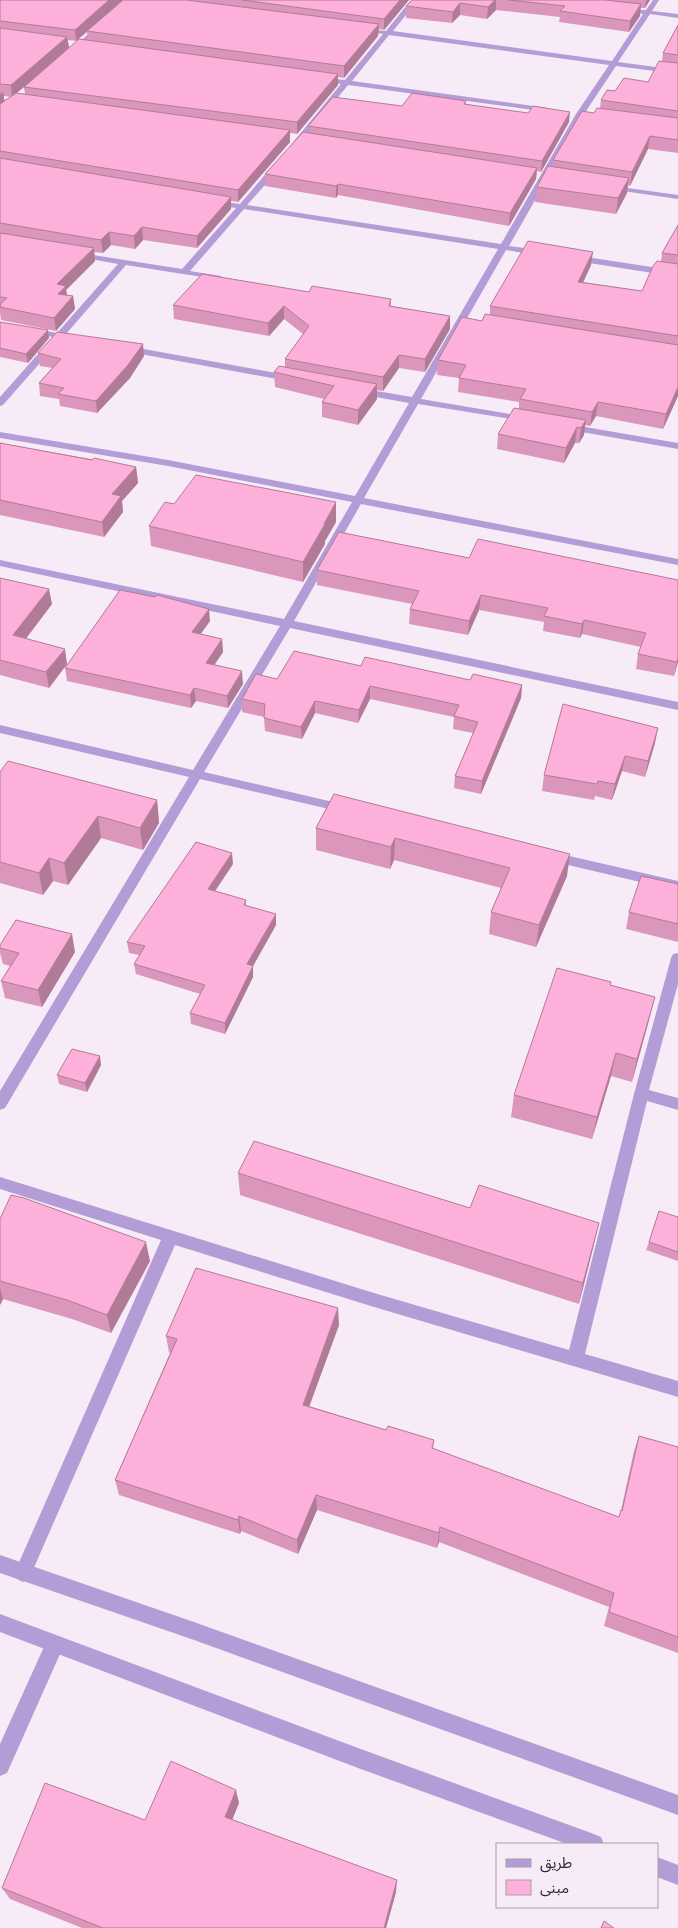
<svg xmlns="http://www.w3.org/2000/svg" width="678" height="1928" font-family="'PT Serif','Noto Sans Arabic',serif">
<rect width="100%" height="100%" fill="#f8ebf8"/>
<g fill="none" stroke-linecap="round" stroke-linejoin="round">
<g fill="#b49dd6" fill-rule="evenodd">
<path d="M127,0H134L73,53H69V51Z"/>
<path d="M411,0H418L393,31L612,61L643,14L636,12V10H646L653,0H659L652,11L678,14V18L650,14L618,62L678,70V74L616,66L584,114L509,246L540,250L544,253L540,256L506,250L421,399L527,417L532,420L530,422L418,404L364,498L678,559V565L361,504L294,621L678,702V710L290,628L204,772L346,805L352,809L350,812L346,813L200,779L5,1108L0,1110V1091L189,777L0,733V725L193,770L280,626L0,566V560L284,619L352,502L168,466L0,438V432L168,460L355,496L409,403L359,394L354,391L359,388L412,397L498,249L244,209L190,271L221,276V280L126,265L66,334L75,336V340L61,339L3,405L0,406V397L53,337L0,328V322L57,333L118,264L74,256V252L182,269L236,208L210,204V200L240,204L274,164H277L281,166L280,168L247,205L501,244L576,114L609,65L389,35L352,81L548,108L552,110L548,112L348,85L297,148L290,146L341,84L317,81V77L345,80L383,34L357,30V28L386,31Z"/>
<path d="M606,185L678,195V199L609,189H606Z"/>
<path d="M573,255L678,271V277L570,260L569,258Z"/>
<path d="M127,346L293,376L298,379L293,382L124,351V347Z"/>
<path d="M568,424L678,443V449L565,429L563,427Z"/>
<path d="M552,852L678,881V891L547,860L546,857L547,854Z"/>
<path d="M678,953V984L649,1090L678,1098V1110L647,1101L585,1354L678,1381V1397L374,1307L175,1245L29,1579L23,1582L17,1579L14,1573L17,1567L161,1240L0,1189V1177L374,1293L569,1350L634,1094L671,958L673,954Z"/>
<path d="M55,1636L62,1638L64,1645L7,1773L0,1776V1744L48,1638Z"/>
</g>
<g fill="#b49dd6" fill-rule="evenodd">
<path d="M0,1555L194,1622L678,1795V1815L194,1640L0,1573Z"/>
<path d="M0,1614L358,1748L594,1834L601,1837L604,1844H567L358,1768L0,1632Z"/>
<path d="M657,1857L678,1865V1885L657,1877Z"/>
</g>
</g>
<g fill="#da97bb" fill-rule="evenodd">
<path d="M0,0H409L384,30L379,29L378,36L344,78L338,77V85L297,134L290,133V142L238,202L231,201V209L197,248L143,240L135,249L111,245L103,253L94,252L95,261L66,290L67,295L73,296L75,309L56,331L1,320L0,312ZM87,32L88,40L69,48L68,40L76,41ZM40,74L24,87L25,94L17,93ZM4,96L11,97L4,101Z"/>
<path d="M412,0H650L645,8H641L640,16L629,32L559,22L560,17L496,10L487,19L460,15L452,23L406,18V6Z"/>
<path d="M678,25V153L648,149L630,186L628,185L627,193L616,214L535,202L537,187L553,166V160L594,113L600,108L601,100L615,91L648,82L662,61L663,53Z"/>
<path d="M466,101V104L569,122L541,172L537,171L536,179L509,226L338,195L336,198L265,186V174L309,133L308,126L402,106Z"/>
<path d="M678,225V396L663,429L596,416L590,426L585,425L584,435L579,443H575L564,463L497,449L498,434L519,409V402L458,392L459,378L437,375L438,360L482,321L490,315V306L591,265L583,282L642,291L661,262L662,253Z"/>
<path d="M309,292L391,299V306L450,316V329L425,372L399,368L383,391L377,390V399L358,425L322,417V402L324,399L275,387L274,372L285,367V359L303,334L284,319L269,336L174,319L173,305Z"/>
<path d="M0,322L49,338L28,363L0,357Z"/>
<path d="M38,353L144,356L130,378L97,413L60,406L59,399L40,396L39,383L52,368L40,366Z"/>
<path d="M0,443L136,467L138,483L122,501L123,512L104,537L0,515Z"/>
<path d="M174,504L336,522L325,541V544L303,582L151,546L149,526Z"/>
<path d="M469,558L678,580V662L674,676L636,669L638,654L641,647L582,634L580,638L543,631L544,622L479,610L468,635L409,624L410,609L412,604L317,585V570Z"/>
<path d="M0,578L52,604L26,639L67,664L49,688L0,675Z"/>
<path d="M210,621L200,634L222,639L223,652L214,665L243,684L228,708L196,701L191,708L67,681L65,668Z"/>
<path d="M361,666L470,680L522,685L521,698L481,794L454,788L455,776L473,733L453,729L454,717L370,699L358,723L315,713L302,739L265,731L264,717L242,712V699L277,679Z"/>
<path d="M655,743L645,777L622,771L612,800L595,796L594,800L542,791L544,775Z"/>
<path d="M0,772L157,800L159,823L143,850L101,838L68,885L53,881L43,895L0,883Z"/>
<path d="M334,794L567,876L536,947L489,934L491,912L501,888L394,860L390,869L316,850V828Z"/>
<path d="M233,864L215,891L246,900V905L276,925L253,966V977L225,1034L191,1024L190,1013L200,994L136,974L134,964L139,955L129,953L127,942Z"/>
<path d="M678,884V942L626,929L629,912Z"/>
<path d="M0,945L75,952L42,1007L5,998L1,981L10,966L3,964L0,953Z"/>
<path d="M611,982L610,985L649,1020L632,1082L611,1076L592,1139L511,1117L514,1095Z"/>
<path d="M101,1065L87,1092L59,1084L57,1075Z"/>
<path d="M238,1173L470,1208L594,1244L579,1304L240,1195Z"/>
<path d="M678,1217V1261L646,1250L649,1242Z"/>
<path d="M0,1219L150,1261L111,1333L72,1319L3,1299L0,1305Z"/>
<path d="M339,1325L309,1406L386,1430L434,1440L433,1449L619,1517L621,1510L634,1451L639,1436L678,1447V1653L604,1626L609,1607L439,1542L437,1548L317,1510L298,1554L241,1531L240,1534L119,1495L115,1480L170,1353L169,1352L166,1336Z"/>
<path d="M239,1803L232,1820L396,1892L386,1928H82L10,1899L2,1888L145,1820Z"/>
</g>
<g fill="#b17b98">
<path d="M109,0H123L76,41L75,30Z"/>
<path d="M400,0H409L384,30V19Z"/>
<path d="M495,0H496V10L487,19L488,7Z"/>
<path d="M646,0H650L645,8Z"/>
<path d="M460,3V15L452,23L453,12Z"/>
<path d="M641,4L640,16L629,32L630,21Z"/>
<path d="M379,24L378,36L344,78V66Z"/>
<path d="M67,37L69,48L12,97L11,85Z"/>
<path d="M338,74V85L297,134V122Z"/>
<path d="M3,92L5,103L0,108V94Z"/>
<path d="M570,112L569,122L541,172L542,161Z"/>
<path d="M290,130V142L238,202V190Z"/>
<path d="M650,136L648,149L630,186L632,172Z"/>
<path d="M537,168L536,179L509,226L510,213Z"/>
<path d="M629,178L627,193L616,214L618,198Z"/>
<path d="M338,184V195L336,198V186Z"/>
<path d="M231,197V209L197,248V236Z"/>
<path d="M142,227L143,240L135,249L134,236Z"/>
<path d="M109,232L111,245L103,253L101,240Z"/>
<path d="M94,248L95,261L66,290L68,299L60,307L57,284Z"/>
<path d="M593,252L591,265L577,296L578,282Z"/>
<path d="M73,296L75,309L56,331L54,318Z"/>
<path d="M284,306V319L269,336L268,323Z"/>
<path d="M450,316V329L425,372V359Z"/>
<path d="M48,330L49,338L28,363L26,354Z"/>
<path d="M143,344L144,356L130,378L97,413L96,401Z"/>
<path d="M399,355V368L383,391V377Z"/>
<path d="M377,384V399L358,425V410Z"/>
<path d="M678,387V396L663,429L666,414Z"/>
<path d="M598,402L596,416L590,426L592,412Z"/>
<path d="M586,420L584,435L579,443L581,428Z"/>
<path d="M577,427L575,443L564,463L566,448Z"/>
<path d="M136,467L138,483L122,501L123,512L104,537L102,522L112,494Z"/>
<path d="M336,502V522L325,541V544L303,582V562Z"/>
<path d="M49,589L52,604L16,651L13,635Z"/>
<path d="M481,595L479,610L468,635L469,621Z"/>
<path d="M209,609L210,621L193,645L192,632Z"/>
<path d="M584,620L582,634L580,638L582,624Z"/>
<path d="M222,639L223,652L207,676L206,663Z"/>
<path d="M65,649L67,664L49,688L46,672Z"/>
<path d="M678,658V662L674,676L677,662Z"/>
<path d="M242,671L243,684L228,708L227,696Z"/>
<path d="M522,685L521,698L481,794L482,781Z"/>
<path d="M370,686V699L358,723L359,710Z"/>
<path d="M194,688L196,701L191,708L190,695Z"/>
<path d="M315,701V713L302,739L301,727Z"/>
<path d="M658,728L655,743L645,777L648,761Z"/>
<path d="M625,756L622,771L612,800L615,784Z"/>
<path d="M157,800L159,823L143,850L140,828Z"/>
<path d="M98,816L101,838L68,885L64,863Z"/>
<path d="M395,838L394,860L390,869L391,847Z"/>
<path d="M232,853L233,864L209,900L208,889Z"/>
<path d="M570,854L567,876L536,947L539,925Z"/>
<path d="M49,858L53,881L43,895L39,873Z"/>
<path d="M276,914V925L253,966V977L225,1034V1023L247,964Z"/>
<path d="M72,934L75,952L42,1007L38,990Z"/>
<path d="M655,997L649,1020L632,1082L637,1059Z"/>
<path d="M616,1053L611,1076L592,1139L597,1117Z"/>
<path d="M100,1056L101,1065L87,1092L85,1083Z"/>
<path d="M599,1223L594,1244L579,1304L583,1283Z"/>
<path d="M146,1242L150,1261L111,1333L107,1315Z"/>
<path d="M0,1288L3,1299L0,1305Z"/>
<path d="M338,1308L339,1325L304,1421L303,1405Z"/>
<path d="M316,1495L317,1510L298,1554L297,1540Z"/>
<path d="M239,1516L241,1531L240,1534L238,1520Z"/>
<path d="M440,1527L439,1542L437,1548L439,1533Z"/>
<path d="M236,1790L239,1803L228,1830L225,1817Z"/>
<path d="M397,1880L396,1892L386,1928H384Z"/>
</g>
<g fill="#fdb0d9" stroke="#b17b98">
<path d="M0,0H109L75,30L0,21Z"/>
<path d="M123,0H186L379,24L344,66L87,31Z"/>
<path d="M242,0H400L384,19Z"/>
<path d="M412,0H495L488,7L460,3L453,12L406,6Z"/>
<path d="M509,0H605L641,4L630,21L560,11L565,6Z"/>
<path d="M678,25V55L663,53Z"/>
<path d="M0,28L67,37L11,85L0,84Z"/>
<path d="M79,39L338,74L297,122L24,87Z"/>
<path d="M659,61L678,63V111L601,100L607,90L615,91L624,78L648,82Z"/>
<path d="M16,93L290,130L238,190L0,151V104Z"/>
<path d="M412,93L466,101L464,104L528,113L533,106L570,112L542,161L308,126L333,97L402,106Z"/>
<path d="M597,108L678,118V140L650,136L632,172L553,160L582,111L594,113Z"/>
<path d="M303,132L537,168L510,213L338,184L336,186L265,174Z"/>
<path d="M0,158L231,197L197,236L142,227L134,236L109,232L101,240L0,223Z"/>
<path d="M548,166L629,178L618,198L537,187Z"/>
<path d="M678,225V255L662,253Z"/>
<path d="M0,233L94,248L57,284L66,286L58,294L73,296L54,318L0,307L1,305H0V304L7,298L0,297Z"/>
<path d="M528,241L593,252L578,282L642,291L653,266L657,261L678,264V336L490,306Z"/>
<path d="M202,274L309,292L312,286L391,299L389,306L450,316L425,359L399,355L383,377L285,359L309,326L284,306L268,323L173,305Z"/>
<path d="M485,314L678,345V387L666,414L598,402L592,412L520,399L526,389L459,378L466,365L438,360L462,317L482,321Z"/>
<path d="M0,322L48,330L26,354L0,348Z"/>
<path d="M57,332L143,344L128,365L96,401L58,394L64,388L39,383L61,359L38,353Z"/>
<path d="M279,366L377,384L358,410L322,402L334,386L274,372Z"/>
<path d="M514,408L586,420L581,428L577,427L566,448L498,434Z"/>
<path d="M0,443L92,460L94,458L136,467L112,494L121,496L102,522L0,500Z"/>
<path d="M196,475L336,502L324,524H325L303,562L149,526L165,502L174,504Z"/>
<path d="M339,532L469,558L478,539L678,580V658L677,662L638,654L646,633L584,620L582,624L544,616L548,608L481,595L469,621L410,609L419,591L317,570Z"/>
<path d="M0,578L49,589L13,635L65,649L46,672L0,660Z"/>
<path d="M120,590L155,597L157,595L209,609L192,632L222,639L206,663L242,671L227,696L194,688L190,695L65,668Z"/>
<path d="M294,651L361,666L365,657L470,680L473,674L522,685L482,781L455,776L478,722L454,716L459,705L370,686L359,710L315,701L301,727L264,718L265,704L242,699L256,674L277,679Z"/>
<path d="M563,704L658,728L648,761L625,756L615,784L598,781L597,784L544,775Z"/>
<path d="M8,761L157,800L140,828L98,816L64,863L49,858L39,873L0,862V772Z"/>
<path d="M334,794L570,854L539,925L491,912L510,868L395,838L391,847L316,828Z"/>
<path d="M196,842L232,853L208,889L246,900L244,905L276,914L247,964L253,966L225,1023L190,1013L205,985L134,964L145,946L127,942Z"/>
<path d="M641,876L678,884V924L629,912Z"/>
<path d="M16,920L72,934L38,990L1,981L19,953L0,948V945Z"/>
<path d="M557,968L611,982L610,985L655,997L637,1059L616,1053L597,1117L514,1095Z"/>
<path d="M72,1049L100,1056L85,1083L57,1075Z"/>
<path d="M254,1141L470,1208L479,1185L599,1223L583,1283L238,1173Z"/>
<path d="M11,1195L24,1198L146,1242L107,1315L67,1300L0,1281V1219Z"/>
<path d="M659,1211L678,1217V1252L649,1242Z"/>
<path d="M196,1268L338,1308L303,1405L386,1430L388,1426L434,1440L432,1448L619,1517L621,1510L622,1511L639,1436L678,1447V1637L609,1612L614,1593L440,1527L439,1533L316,1495L297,1540L239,1516L238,1520L115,1480L177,1339L166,1336Z"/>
<path d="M171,1761L236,1790L225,1817L397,1880L384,1928H103L2,1888L45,1783L145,1820Z"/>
<path d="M604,1921L614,1928H601Z"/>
</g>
<rect x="496" y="1843" width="162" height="65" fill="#f8ebf8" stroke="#a89ea8"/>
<rect x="506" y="1859" width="25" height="8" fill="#b49dd6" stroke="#a89ea8"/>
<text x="540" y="1868" font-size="15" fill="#2f2a2f">طريق</text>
<rect x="506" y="1880" width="25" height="15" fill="#fdb0d9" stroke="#a89ea8"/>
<text x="540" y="1893" font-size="15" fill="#2f2a2f">مبنى</text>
</svg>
